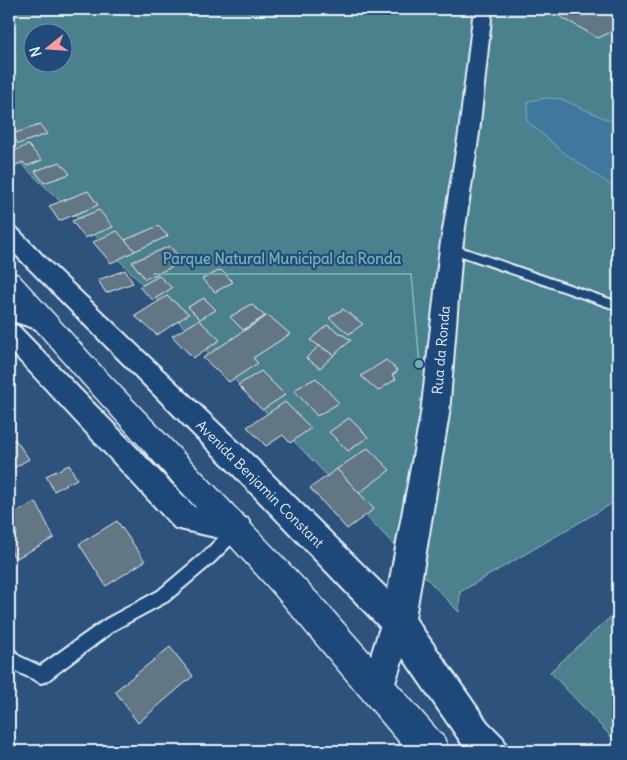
<svg xmlns="http://www.w3.org/2000/svg" width="627" height="760" font-family="Delius,sans-serif">
<rect width="100%" height="100%" fill="#2d537c"/>
<filter id="ink" filterUnits="userSpaceOnUse"><feTurbulence type="fractalNoise" baseFrequency=".02" numOctaves="2"/><feDisplacementMap in="SourceGraphic" scale="10" xChannelSelector="R" yChannelSelector="G"/><feConvolveMatrix kernelMatrix="1 2 1 2 8 2 1 2 1" color-interpolation-filters="sRGB"/></filter>
<g filter="url(#ink)">
<g fill="#4c808d" stroke="#9ab8c2" fill-rule="evenodd">
<path d="M9,9H618V500L460,592L459,612L88,228L9,152ZM32,32H62V62H32Z"/>
<path d="M618,610V744L550,672Z"/>
</g>
<path fill="#40779d" stroke="#83a8c1" d="M547,98L561,99L618,124V190L563,152L527,121L528,101Z"/>
<g fill="#637684" stroke="#e8f1f8">
<path d="M547,9H614L618,11V29L598,38Z"/>
<path d="M40,125L47,134L18,144L12,134Z"/>
<path d="M28,145L42,160L27,166L23,162L9,168V153Z"/>
<path d="M60,162L70,174L44,183L35,171Z"/>
<path d="M88,191L98,205L59,221L49,206Z"/>
<path d="M99,210L113,227L85,238L72,221Z"/>
<path d="M158,226L168,236L135,251L125,240Z"/>
<path d="M117,231L135,251L111,263L93,242Z"/>
<path d="M170,246L183,262L145,279L132,262Z"/>
<path d="M125,270L133,283L106,293L98,280Z"/>
<path d="M221,270L233,282L215,292L202,279Z"/>
<path d="M159,276L172,288L153,300L139,287Z"/>
<path d="M167,296L189,314L157,335L135,316Z"/>
<path d="M204,298L216,310L200,319L188,307Z"/>
<path d="M251,304L265,316L243,330L230,317Z"/>
<path d="M343,309L363,324L349,334L329,318Z"/>
<path d="M268,315L290,334L253,358L258,363L229,382L203,358Z"/>
<path d="M199,320L220,340L193,358L172,336Z"/>
<path d="M327,325L351,340L334,355L310,340Z"/>
<path d="M319,346L334,355L320,368L306,358Z"/>
<path d="M386,360L398,371L392,375L396,379L378,391L361,376Z"/>
<path d="M261,371L285,395L262,410L238,385Z"/>
<path d="M316,378L339,403L317,416L294,390Z"/>
<path d="M285,402L311,428L290,443L283,435L266,446L247,427Z"/>
<path d="M349,418L368,437L348,451L329,432Z"/>
<path d="M15,439L29,459L9,471V443Z"/>
<path d="M368,448L390,470L359,493L337,469Z"/>
<path d="M69,465L77,479L54,491L46,476Z"/>
<path d="M337,469L374,509L347,529L310,488Z"/>
<path d="M36,502L54,538L15,559L9,546V538L17,534L9,516Z"/>
<path d="M117,521L145,561L106,586L79,544Z"/>
<path d="M170,647L193,676L138,723L115,691Z"/>
</g>
<g fill="none" stroke-linecap="round" stroke-linejoin="round">
<defs>
<g id="service">
<path d="M451,244L618,302V310L447,251L446,248Z"/>
<path d="M237,523L242,524L244,529L242,534L214,562L168,601L116,629L47,681L41,683L9,668V649L15,651L19,656L40,666L106,619L158,591L204,552L232,524Z"/>
</g>
<g id="minor">
<path d="M474,9H492L479,133L462,248L449,414L415,618L487,722L503,738L508,751H467L403,658L390,699L378,704L366,699L361,687L380,627L240,481L9,248V226L17,229L49,262L260,463L388,590L421,414L440,248L459,133Z"/>
<path d="M9,302L52,315L55,322L52,329L43,331L9,320Z"/>
<path d="M9,324L18,326L194,507L248,519L252,529L248,539L237,542L175,528L9,349Z"/>
</g>
<path id="secondary" d="M9,272L18,275L101,367L321,598L444,738L449,751H407L273,592L82,382L9,298Z"/>
</defs>
<use href="#service" stroke="#e8f1f8" stroke-width="4"/>
<use href="#minor" stroke="#e8f1f8" stroke-width="4"/>
<use href="#secondary" stroke="#e8f1f8" stroke-width="3"/>
<use href="#service" fill="#1f4a7a" fill-rule="evenodd"/>
<use href="#minor" fill="#1f4a7a" fill-rule="evenodd"/>
<use href="#secondary" fill="#1f4a7a" fill-rule="evenodd"/>
</g>
</g>
<g text-anchor="middle" dominant-baseline="central" stroke-width="4" stroke-linejoin="round" paint-order="stroke">
<g font-size="14" fill="#e8f1f8" stroke="#1f4a7a">
<text transform="translate(441 350) rotate(-85)">Rua da Ronda</text>
<text transform="translate(260 484) rotate(45)">Avenida Benjamin Constant</text>
</g>
</g>
<path fill="none" stroke="#71adac" stroke-width="2" d="M419 364L411 274H153"/>
<circle fill="#71adac" stroke="#1f4a7a" stroke-width="2" cx="419" cy="364" r="5"/>
<g font-size="15" text-anchor="middle" font-weight="bold" fill="#71adac" stroke="#1f4a7a" stroke-width="4" stroke-linejoin="round" paint-order="stroke">
<text x="282" y="264">Parque Natural Municipal da Ronda</text>
</g>
<rect width="627" height="760" fill="none" stroke="#1f4a7a" stroke-width="30"/>
<rect x="15" y="15" width="597" height="730" fill="none" stroke="#e8f1f8" stroke-width="2" filter="url(#ink)"/>
<g transform="translate(48 48) rotate(253)"><circle r="24" fill="#1f4a7a" stroke="#6f8dac"/>
<path d="M0-4L9 19L0 12L-9 19Z" fill="#ff9aa2"/>
<text y="-8" font-size="14" font-weight="bold" text-anchor="middle" fill="#e8f1f8">N</text>
</g>
</svg>
